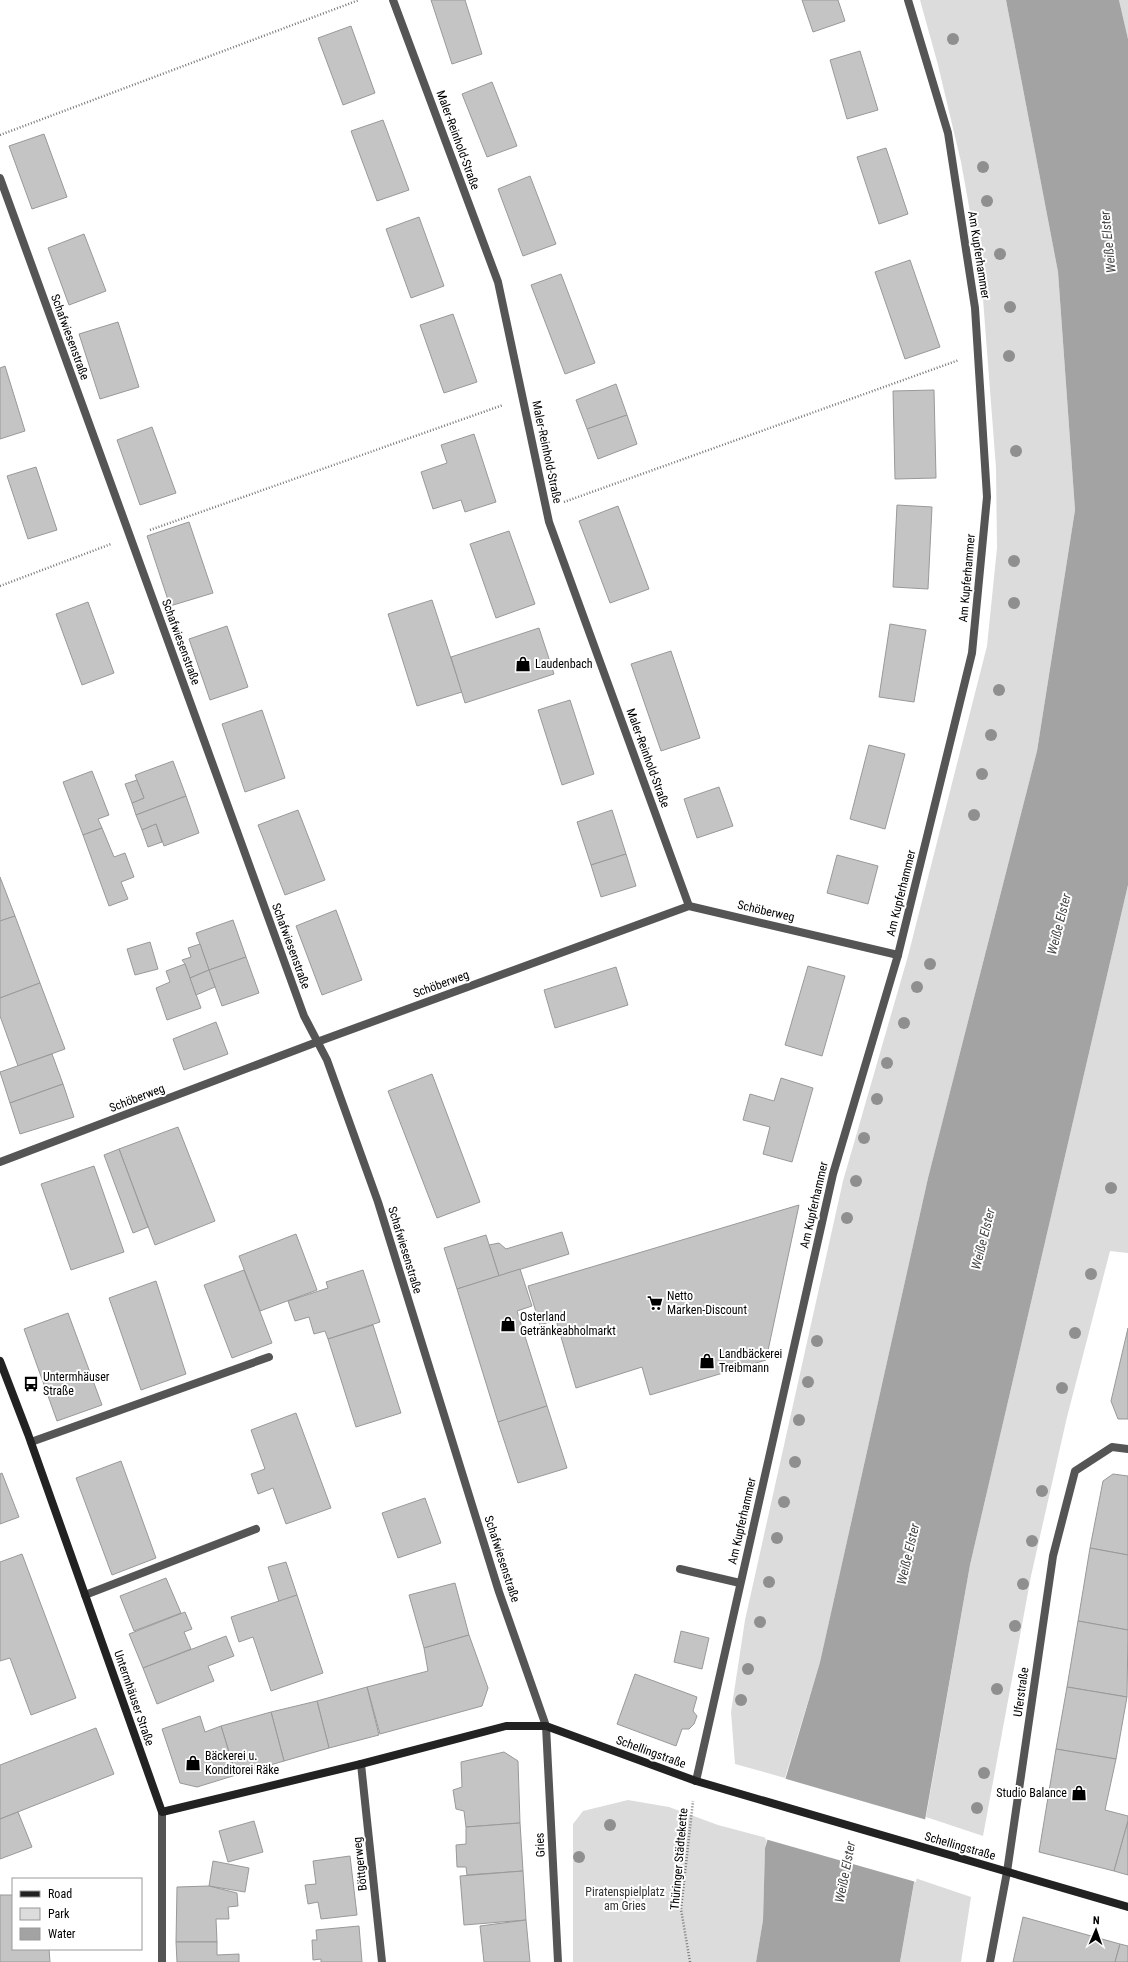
<svg xmlns="http://www.w3.org/2000/svg" width="1128" height="1962" font-family="'Roboto Condensed',sans-serif">
<rect width="100%" height="100%" fill="#fff"/>
<g fill="#dcdcdc">
<path d="M920,0H1006L1058,272L1075,510L1037,751L928,1178L820,1662L785,1778L735,1764L731,1712L745,1620L843,1181L908,956L987,646L997,548L996,468L981,273L961,162L938,65Z"/>
<path d="M1119,0H1128V39Z"/>
<path d="M1128,885V1253L1110,1251L1067,1417L1031,1576L983,1836L926,1817L970,1565Z"/>
<path d="M628,1800L669,1807L718,1825L767,1838L765,1848L763,1920L756,1962H573V1824L583,1811Z"/>
<path d="M915,1878L971,1897L961,1962H900Z"/>
</g>
<path fill="#a3a3a3" d="M1006,0H1119L1128,39V885L970,1565L900,1962H756L763,1920L765,1848L820,1662L928,1178L1037,751L1075,510L1058,272Z"/>
<path fill="#fff" d="M783,1778L927,1820L916,1882L765,1839Z"/>
<g fill="#c4c4c4" stroke="#999">
<path d="M431,0H465L482,54L452,64Z"/>
<path d="M802,0H838L845,21L813,32Z"/>
<path d="M351,26L375,93L343,105L318,38Z"/>
<path d="M860,51L878,110L847,119L830,60Z"/>
<path d="M492,82L517,146L487,157L462,94Z"/>
<path d="M383,120L409,190L377,201L351,131Z"/>
<path d="M44,134L67,197L32,209L9,146Z"/>
<path d="M886,148L908,214L879,224L857,157Z"/>
<path d="M530,176L556,244L523,256L498,189Z"/>
<path d="M419,217L444,286L411,298L386,229Z"/>
<path d="M84,234L106,291L69,305L48,248Z"/>
<path d="M910,260L940,347L905,359L875,272Z"/>
<path d="M561,274L595,363L565,374L531,285Z"/>
<path d="M453,314L477,382L444,393L420,325Z"/>
<path d="M118,322L139,387L100,399L79,334Z"/>
<path d="M5,366L25,431L0,439V368Z"/>
<path d="M616,384L627,415L587,429L576,400Z"/>
<path d="M934,390L936,478L895,479L893,391Z"/>
<path d="M627,415L637,444L598,459L587,429Z"/>
<path d="M152,427L176,493L140,505L117,440Z"/>
<path d="M474,434L496,502L465,512L461,500L433,509L421,472L447,463L441,445Z"/>
<path d="M36,467L57,530L28,539L7,476Z"/>
<path d="M897,505L932,507L928,589L893,587Z"/>
<path d="M618,506L649,589L610,603L579,521Z"/>
<path d="M189,522L213,593L170,606L147,536Z"/>
<path d="M509,531L535,604L496,618L470,544Z"/>
<path d="M432,600L462,692L417,706L388,614Z"/>
<path d="M88,602L114,673L82,685L56,614Z"/>
<path d="M890,624L926,630L914,702L879,697Z"/>
<path d="M227,626L248,687L210,700L189,639Z"/>
<path d="M539,628L554,674L465,703L451,657Z"/>
<path d="M671,651L700,738L661,751L631,664Z"/>
<path d="M570,700L594,774L562,785L538,710Z"/>
<path d="M262,710L285,778L245,792L222,724Z"/>
<path d="M869,745L905,754L885,829L850,819Z"/>
<path d="M173,761L186,796L136,815L132,803L144,798L135,775Z"/>
<path d="M92,771L109,815L98,819L102,828L83,835L63,782Z"/>
<path d="M137,780L144,798L132,803L125,784Z"/>
<path d="M719,787L733,826L697,838L684,799Z"/>
<path d="M186,796L199,833L164,846L156,824L142,830L136,815Z"/>
<path d="M298,810L325,880L285,895L258,825Z"/>
<path d="M612,810L626,854L591,865L577,822Z"/>
<path d="M156,824L162,842L148,847L142,830Z"/>
<path d="M102,828L114,857L125,853L134,877L121,882L128,899L109,906L83,835Z"/>
<path d="M626,854L636,886L601,897L591,865Z"/>
<path d="M837,855L878,866L868,904L827,893Z"/>
<path d="M0,877L15,916L0,921Z"/>
<path d="M336,910L362,980L322,995L296,926Z"/>
<path d="M15,916L40,983L0,998V921Z"/>
<path d="M233,920L246,957L209,970L196,933Z"/>
<path d="M150,942L158,969L135,975L127,949Z"/>
<path d="M200,944L209,970L190,978L185,964L182,960L191,957L188,948Z"/>
<path d="M246,957L259,993L222,1006L209,970Z"/>
<path d="M185,964L201,1008L167,1020L156,988L170,982L166,971Z"/>
<path d="M808,966L845,976L822,1056L785,1045Z"/>
<path d="M616,967L628,1005L555,1028L544,990Z"/>
<path d="M209,970L215,987L196,995L190,978Z"/>
<path d="M40,983L65,1049L18,1066L0,1016V998Z"/>
<path d="M216,1022L228,1054L184,1070L173,1039Z"/>
<path d="M52,1054L63,1084L10,1103L0,1072Z"/>
<path d="M432,1074L480,1202L437,1218L388,1091Z"/>
<path d="M781,1078L813,1088L792,1162L763,1154L770,1127L743,1120L750,1094L774,1101Z"/>
<path d="M63,1084L74,1117L20,1134L10,1103Z"/>
<path d="M178,1127L215,1221L155,1245L119,1149Z"/>
<path d="M119,1149L148,1227L133,1233L104,1155Z"/>
<path d="M94,1166L124,1252L71,1270L41,1184Z"/>
<path d="M799,1205L766,1360L650,1395L642,1367L576,1388L556,1320L540,1325L528,1286Z"/>
<path d="M562,1232L569,1254L499,1276L489,1245L499,1243L506,1249Z"/>
<path d="M296,1234L317,1290L260,1311L239,1256Z"/>
<path d="M486,1235L499,1276L457,1289L444,1248Z"/>
<path d="M520,1269L532,1306L517,1311L547,1406L498,1422L457,1289Z"/>
<path d="M244,1270L272,1343L232,1358L204,1285Z"/>
<path d="M363,1270L380,1322L328,1339L325,1331L314,1334L309,1317L295,1321L288,1301L328,1288L326,1282Z"/>
<path d="M156,1281L186,1374L141,1390L109,1298Z"/>
<path d="M68,1313L102,1405L57,1421L24,1329Z"/>
<path d="M373,1325L401,1413L356,1427L328,1339Z"/>
<path d="M1128,1328V1419H1118L1111,1401Z"/>
<path d="M547,1406L567,1468L518,1483L498,1422Z"/>
<path d="M296,1413L331,1508L286,1524L273,1488L258,1494L251,1474L265,1469L251,1430Z"/>
<path d="M121,1461L156,1558L112,1575L76,1478Z"/>
<path d="M2,1473L19,1517L0,1524V1474Z"/>
<path d="M1113,1474L1128,1476V1555L1090,1548L1103,1481Z"/>
<path d="M425,1498L441,1543L398,1558L382,1513Z"/>
<path d="M1090,1548L1128,1555V1630L1078,1621Z"/>
<path d="M22,1554L76,1698L31,1715L10,1658L0,1661V1562Z"/>
<path d="M286,1562L297,1595L279,1602L268,1567Z"/>
<path d="M166,1578L181,1613L134,1631L120,1596Z"/>
<path d="M455,1583L469,1635L424,1648L409,1595Z"/>
<path d="M297,1595L323,1673L271,1691L253,1637L239,1642L231,1617Z"/>
<path d="M185,1612L192,1629L184,1632L191,1649L143,1668L129,1634Z"/>
<path d="M1078,1621L1128,1630L1127,1697L1067,1687Z"/>
<path d="M681,1631L709,1638L702,1669L674,1662Z"/>
<path d="M469,1635L488,1688L482,1706L380,1734L367,1687L428,1671L424,1648Z"/>
<path d="M226,1636L234,1656L208,1666L214,1681L157,1704L143,1668Z"/>
<path d="M635,1674L697,1697L693,1711L697,1716L694,1724L689,1729H682L676,1746L617,1724Z"/>
<path d="M367,1687L379,1735L329,1748L317,1701Z"/>
<path d="M1067,1687L1127,1697L1116,1759L1056,1749Z"/>
<path d="M317,1701L329,1748L284,1761L271,1712Z"/>
<path d="M271,1712L284,1761L236,1775L221,1726Z"/>
<path d="M200,1716L205,1732L221,1726L236,1775L197,1787L180,1783L162,1729Z"/>
<path d="M96,1728L114,1774L0,1819V1765Z"/>
<path d="M1056,1749L1116,1759L1105,1810L1128,1816V1821L1114,1871L1039,1852Z"/>
<path d="M504,1752L518,1761L520,1823L466,1827L464,1811L456,1809L453,1790L462,1787L461,1762Z"/>
<path d="M18,1812L32,1847L0,1859V1819Z"/>
<path d="M254,1821L263,1852L228,1862L219,1831Z"/>
<path d="M1128,1821V1875L1114,1871Z"/>
<path d="M520,1823L523,1871L467,1875L466,1867H457L456,1845L466,1844V1827Z"/>
<path d="M350,1856L357,1915L321,1919L318,1902L308,1904L305,1885L316,1884L313,1861Z"/>
<path d="M213,1861L249,1868L245,1892L209,1886Z"/>
<path d="M523,1871L526,1920L464,1925L460,1876Z"/>
<path d="M209,1886L237,1893L238,1906L228,1907L229,1919H216L217,1942H176L177,1887Z"/>
<path d="M0,1895H13V1949H49L50,1962H0Z"/>
<path d="M1023,1917L1120,1944L1115,1962H1013Z"/>
<path d="M526,1920L530,1962H484L480,1926Z"/>
<path d="M359,1926L362,1962H321V1959L313,1960L312,1940H317L316,1930Z"/>
<path d="M176,1942H217V1955L239,1954V1962H177Z"/>
<path d="M1120,1944L1128,1946V1962H1115Z"/>
</g>
<g fill="none" stroke-linecap="round" stroke-linejoin="round">
<g stroke="#777" stroke-width="2.5" stroke-dasharray="1 2" stroke-linecap="butt">
<path d="M0,135L359,0"/>
<path d="M564,502L959,360"/>
<path d="M150,530L503,405"/>
<path d="M0,586L111,544"/>
<path d="M690,1962L681,1909L693,1801"/>
</g>
<g stroke="#555" stroke-width="8">
<path d="M31,1442L269,1357"/>
<path d="M680,1569L740,1583"/>
<path d="M85,1595L256,1529"/>
</g>
<g stroke="#555" stroke-width="8">
<path d="M393,0L498,282L549,522L689,906"/>
<path d="M0,178L304,1016L327,1060L378,1202L499,1592L546,1726L558,1962"/>
<path d="M0,1162L317,1042L689,906L898,955"/>
<path d="M361,1764L382,1962"/>
<path d="M696,1781L833,1174L898,955L972,653L987,497L975,308L948,133L908,0"/>
<path d="M162,1812V1962"/>
<path d="M990,1962L1007,1872L1053,1556L1075,1471L1112,1447L1128,1449"/>
</g>
<path stroke="#222" stroke-width="8" d="M0,1361L28,1434L162,1812L361,1764L506,1726H546L696,1781L1128,1907"/>
</g>
<g fill="#8f8f8f">
<circle cx="953" cy="39" r="6"/>
<circle cx="983" cy="167" r="6"/>
<circle cx="987" cy="201" r="6"/>
<circle cx="1000" cy="254" r="6"/>
<circle cx="1010" cy="307" r="6"/>
<circle cx="1009" cy="356" r="6"/>
<circle cx="1016" cy="451" r="6"/>
<circle cx="1014" cy="561" r="6"/>
<circle cx="1014" cy="603" r="6"/>
<circle cx="999" cy="690" r="6"/>
<circle cx="991" cy="735" r="6"/>
<circle cx="982" cy="774" r="6"/>
<circle cx="974" cy="815" r="6"/>
<circle cx="930" cy="964" r="6"/>
<circle cx="917" cy="987" r="6"/>
<circle cx="904" cy="1023" r="6"/>
<circle cx="887" cy="1063" r="6"/>
<circle cx="877" cy="1099" r="6"/>
<circle cx="864" cy="1138" r="6"/>
<circle cx="856" cy="1181" r="6"/>
<circle cx="1111" cy="1188" r="6"/>
<circle cx="847" cy="1218" r="6"/>
<circle cx="1091" cy="1274" r="6"/>
<circle cx="1075" cy="1333" r="6"/>
<circle cx="817" cy="1341" r="6"/>
<circle cx="808" cy="1382" r="6"/>
<circle cx="1062" cy="1388" r="6"/>
<circle cx="799" cy="1420" r="6"/>
<circle cx="795" cy="1462" r="6"/>
<circle cx="1042" cy="1491" r="6"/>
<circle cx="784" cy="1502" r="6"/>
<circle cx="777" cy="1538" r="6"/>
<circle cx="1032" cy="1541" r="6"/>
<circle cx="769" cy="1582" r="6"/>
<circle cx="1023" cy="1584" r="6"/>
<circle cx="760" cy="1622" r="6"/>
<circle cx="1015" cy="1626" r="6"/>
<circle cx="748" cy="1669" r="6"/>
<circle cx="997" cy="1689" r="6"/>
<circle cx="741" cy="1700" r="6"/>
<circle cx="984" cy="1773" r="6"/>
<circle cx="977" cy="1808" r="6"/>
<circle cx="610" cy="1825" r="6"/>
<circle cx="579" cy="1857" r="6"/>
</g>
<defs>
<symbol id="shop-bare" viewBox="-9 -9 18 18"><path d="M-5-2.5h2.3a2.7 3.5 0 0 1 5.4 0H5L5.5 6h-11ZM-1.5-2.5h3a1.5 2.3 0 0 0-3 0Z" fill="#000" stroke="#fff" stroke-width="2.5" paint-order="stroke"/></symbol>
<symbol id="supermarket-bare" viewBox="-9 -9 18 18"><path d="M-6-5.5h2.5l.6 2H6L4.5 2H-2.5L-4.4-4H-6ZM-1.5 3.2a1.3 1.3 0 1 0 .1 0ZM3 3.2a1.3 1.3 0 1 0 .1 0Z" fill="#000" stroke="#fff" stroke-width="2.5" paint-order="stroke"/></symbol>
<symbol id="bus-bare" viewBox="-9 -9 18 18"><path d="M-5-6H5V4H4V6H2V4H-2V6H-4V4H-5ZM-3.5-4V0h7V-4ZM-3.5 1.2v1.5H-2V1.2ZM2 1.2v1.5H3.5V1.2Z" fill="#000" stroke="#fff" stroke-width="2.5" paint-order="stroke"/></symbol>
</defs>
<g fill-rule="evenodd">
<use href="#shop-bare" x="512" y="653" width="22" height="22"/>
<use href="#supermarket-bare" x="644" y="1292" width="22" height="22"/>
<use href="#shop-bare" x="497" y="1313" width="22" height="22"/>
<use href="#shop-bare" x="696" y="1350" width="22" height="22"/>
<use href="#bus-bare" x="20" y="1373" width="22" height="22"/>
<use href="#shop-bare" x="182" y="1752" width="22" height="22"/>
<use href="#shop-bare" x="1068" y="1782" width="22" height="22"/>
</g>
<g text-anchor="middle" dominant-baseline="central" stroke-width="4" stroke-linejoin="round" paint-order="stroke">
<g font-size="12" fill="#000" stroke="#fff">
<text transform="translate(458 140) rotate(70)">Maler-Reinhold-Straße</text>
<text transform="translate(979 255) rotate(81)">Am Kupferhammer</text>
<text transform="translate(70 337) rotate(70)">Schafwiesenstraße</text>
<text transform="translate(547 452) rotate(78)">Maler-Reinhold-Straße</text>
<text transform="translate(967 578) rotate(-85)">Am Kupferhammer</text>
<text transform="translate(181 642) rotate(70)">Schafwiesenstraße</text>
<text transform="translate(648 758) rotate(70)">Maler-Reinhold-Straße</text>
<text transform="translate(901 893) rotate(-76)">Am Kupferhammer</text>
<text transform="translate(766 911) rotate(13)">Schöberweg</text>
<text transform="translate(291 946) rotate(70)">Schafwiesenstraße</text>
<text transform="translate(441 984) rotate(-20)">Schöberweg</text>
<text transform="translate(137 1098) rotate(-21)">Schöberweg</text>
<text transform="translate(814 1205) rotate(-77)">Am Kupferhammer</text>
<text transform="translate(405 1250) rotate(73)">Schafwiesenstraße</text>
<text transform="translate(742 1521) rotate(-77)">Am Kupferhammer</text>
<text transform="translate(502 1559) rotate(72)">Schafwiesenstraße</text>
<text transform="translate(1021 1692) rotate(-82)">Uferstraße</text>
<text transform="translate(134 1698) rotate(71)">Untermhäuser Straße</text>
<text transform="translate(651 1752) rotate(20)">Schellingstraße</text>
<text transform="translate(540 1845) rotate(-93)">Gries</text>
<text transform="translate(960 1846) rotate(16)">Schellingstraße</text>
<text transform="translate(679 1859) rotate(-85)">Thüringer Städtekette</text>
<text transform="translate(360 1864) rotate(-96)">Böttgerweg</text>
</g>
<g font-size="12" fill="#000" stroke="#fff" text-anchor="start">
<text x="535" y="664">Laudenbach</text>
<text x="667" y="1296">Netto<tspan x="667" dy="14">Marken-Discount</tspan></text>
<text x="520" y="1317">Osterland<tspan x="520" dy="14">Getränkeabholmarkt</tspan></text>
<text x="719" y="1354">Landbäckerei<tspan x="719" dy="14">Treibmann</tspan></text>
<text x="43" y="1377">Untermhäuser<tspan x="43" dy="14">Straße</tspan></text>
<text x="205" y="1756">Bäckerei u.<tspan x="205" dy="14">Konditorei Räke</tspan></text>
<text x="1067" y="1793" text-anchor="end">Studio Balance</text>
</g>
<g font-size="12" fill="#333" stroke="#fff">
<text x="625" y="1892">Piratenspielplatz<tspan x="625" dy="14">am Gries</tspan></text>
</g>
<g font-size="13" font-style="italic" fill="#444" stroke="#fff">
<text transform="translate(1108 242) rotate(-96)">Weiße Elster</text>
<text transform="translate(1059 924) rotate(-76)">Weiße Elster</text>
<text transform="translate(983 1239) rotate(-76)">Weiße Elster</text>
<text transform="translate(908 1554) rotate(-77)">Weiße Elster</text>
<text transform="translate(845 1872) rotate(-79)">Weiße Elster</text>
</g>
</g>
<rect x="12" y="1878" width="130" height="72" fill="#ffffff" stroke="#999999"/>
<rect x="20" y="1891" width="20" height="6" fill="#222222" stroke="#999999"/>
<text x="48" y="1898" font-size="12" fill="#000000">Road</text>
<rect x="20" y="1908" width="20" height="12" fill="#dcdcdc" stroke="#999999"/>
<text x="48" y="1918" font-size="12" fill="#000000">Park</text>
<rect x="20" y="1928" width="20" height="12" fill="#a3a3a3" stroke="#999999"/>
<text x="48" y="1938" font-size="12" fill="#000000">Water</text>
<g transform="translate(1096 1930) rotate(2)" stroke="#ffffff" stroke-width="3" paint-order="stroke">
<path d="M0-3L7 15L0 10L-7 15Z" fill="#000000"/>
<text y="-6" font-size="11" font-weight="bold" text-anchor="middle" fill="#000000">N</text>
</g>
</svg>
